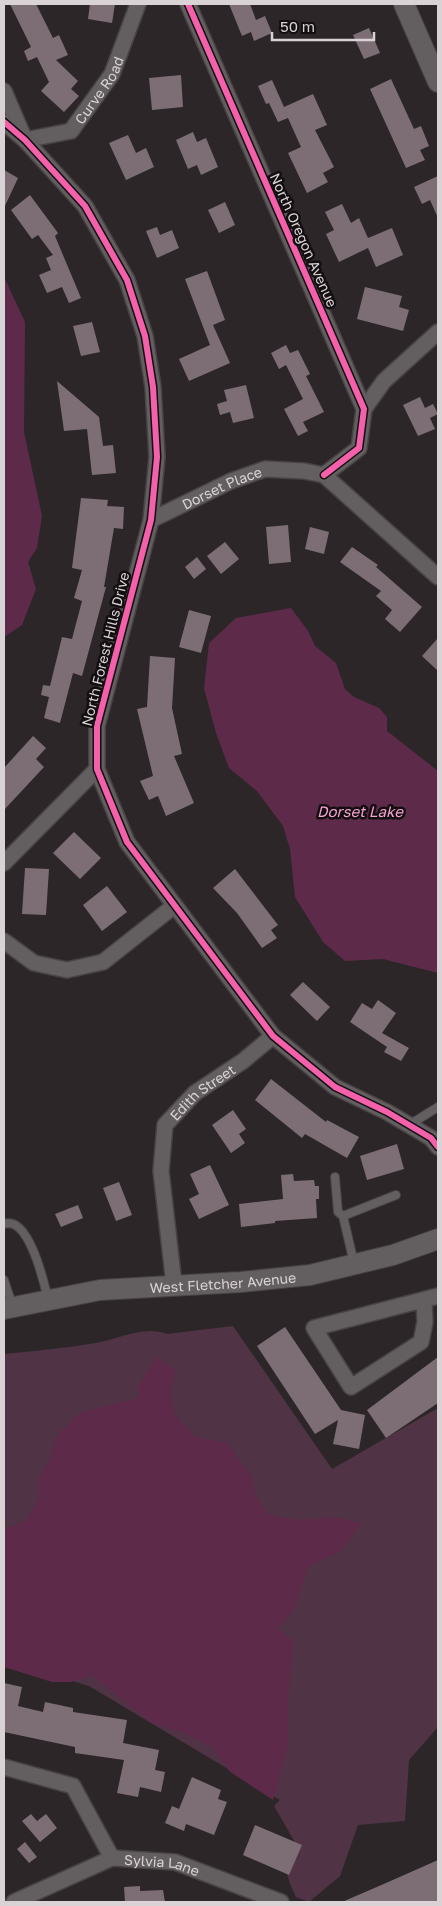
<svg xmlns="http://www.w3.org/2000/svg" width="442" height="1906" font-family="'Golos Text',sans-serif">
<rect width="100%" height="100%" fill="#2c2629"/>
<path fill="#503344" d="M233,1326L332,1469L438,1408V1727L409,1760L405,1821L358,1825L340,1876L309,1902L296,1897C284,1871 284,1869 296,1844L274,1806L280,1800L89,1686L4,1660V1354C34,1351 65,1348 96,1343C120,1339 143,1325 167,1334Z"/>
<g fill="#5d2b49">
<path d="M4,277L25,322L24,432L42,516L37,548L28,562L36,589L22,625L4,637Z"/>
<path d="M291,608L308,631L315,646L336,663L345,689L354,697L379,708L387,717V731L438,771V973L383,959L345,961L323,942L295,897L290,849L283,826L257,791L229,768L216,733L204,688L209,643L236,618Z"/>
<path d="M157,1357L175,1371L171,1393L174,1414L196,1437L227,1443L251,1475L256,1496L267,1514L297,1520L336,1517L361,1523L341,1551L308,1566L294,1610L277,1628L293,1641L288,1702V1745L273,1800L229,1771L212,1747L184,1733L151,1723L92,1675L71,1682H52L4,1667V1530L26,1520L39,1498V1477L50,1458L57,1435L80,1413L138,1398V1387Z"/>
</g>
<g fill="#7d6e76">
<path d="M10,4H36L53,38L59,35L68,55L56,60L78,81L71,89L79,96L64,112L41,91L49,82L37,57L28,61L24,51L31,47Z"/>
<path d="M90,4H115L112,23L88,19Z"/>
<path d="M229,4H250L256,20L265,16L272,33L254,41L251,32L242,36Z"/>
<path d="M369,28L380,53L364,59L353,35Z"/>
<path d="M181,75L183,107L152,110L149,78Z"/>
<path d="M391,79L414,129L421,126L429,146L420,150L425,160L406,168L370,89Z"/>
<path d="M272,80L284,107L313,94L327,125L315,130L334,167L323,173L328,182L307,193L288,153L301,147L288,118L278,122L269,103L266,104L258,86Z"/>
<path d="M193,132L197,142L206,138L218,167L201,175L197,165L188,169L176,140Z"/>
<path d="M128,135L136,153L146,148L154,167L126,180L109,143Z"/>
<path d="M4,170L18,178L4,208Z"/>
<path d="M438,176V218L430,200L422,204L414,187Z"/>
<path d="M30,195L58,233L55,236L81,298L69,303L62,287L47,293L39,275L51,270L46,258L53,255L38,235L32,239L11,210Z"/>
<path d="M225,202L235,225L219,233L208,210Z"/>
<path d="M342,204L351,223L359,218L368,238L392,228L403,255L376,267L368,248L339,262L326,234L334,230L325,212Z"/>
<path d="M157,227L160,235L172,230L179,248L157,258L146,231Z"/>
<path d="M207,271L225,320L213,325L230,363L189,381L179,359L210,345L185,279Z"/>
<path d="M365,287L402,296L399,307L409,310L403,331L357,319Z"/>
<path d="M92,322L100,352L81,356L73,326Z"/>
<path d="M286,345L290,353L298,350L310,374L306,376L324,412L303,422L308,431L298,436L284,409L303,399L286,365L279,369L271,353Z"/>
<path d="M57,381L99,417L103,446L113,445L116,473L92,475L87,429L64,431Z"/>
<path d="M246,385L254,418L233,423L230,412L220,415L217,404L227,401L224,390Z"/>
<path d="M420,397L425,408L433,404L438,414L430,418L435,429L418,436L403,405Z"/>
<path d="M81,498L108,500L107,506L124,507L123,529L114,528L104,587H106L82,676L73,673L60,723L44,718L49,697L41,695L43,685L50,686L62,637L72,639L82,601L74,598L82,570L72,568Z"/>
<path d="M288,525L291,562L269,564L266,527Z"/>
<path d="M310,527L329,532L324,554L305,549Z"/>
<path d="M225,542L239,559L221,574L207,556Z"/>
<path d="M352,547L378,565L376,567L422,607L400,632L385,619L392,610L376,596L381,591L340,562Z"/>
<path d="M197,557L206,569L194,579L185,567Z"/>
<path d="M189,610L211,616L201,653L179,647Z"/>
<path d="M438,638V671L422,656Z"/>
<path d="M150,656L175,658L172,708L182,754L174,756L194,803L166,816L158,796L149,800L140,781L153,776L137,709L147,707Z"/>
<path d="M33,736L46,748L36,759L44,767L4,810V768Z"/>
<path d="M74,832L101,858L80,879L53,853Z"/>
<path d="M25,868L49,869L46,915L22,914Z"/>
<path d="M235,869L278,925L271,930L277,938L262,948L237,913L213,888Z"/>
<path d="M107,886L127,912L102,931L83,905Z"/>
<path d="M303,982L330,1007L317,1021L290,995Z"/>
<path d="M378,1000L396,1013L382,1033L409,1048L401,1061L384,1052L387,1047L350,1022L362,1003L372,1009Z"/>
<path d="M271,1079L326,1122L327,1120L359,1137L347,1158L305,1134L302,1138L255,1100Z"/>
<path d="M233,1110L246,1129L239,1134L245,1143L231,1153L212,1125Z"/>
<path d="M397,1144L404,1169L367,1180L360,1156Z"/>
<path d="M210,1165L229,1205L199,1219L189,1199L199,1194L190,1174Z"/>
<path d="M293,1174L294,1181L314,1180L315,1186H319V1199H316L317,1218L275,1221V1223L241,1227L239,1204L283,1199L281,1175Z"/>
<path d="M119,1182L132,1215L116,1221L103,1188Z"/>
<path d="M78,1205L83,1218L61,1227L55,1214Z"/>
<path d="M285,1327L341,1410L365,1415L359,1449L333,1444L338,1420L315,1434L257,1346Z"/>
<path d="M438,1357V1403L386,1438L367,1410Z"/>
<path d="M4,1683L22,1687L18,1706L43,1712L45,1702L73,1708V1712L127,1720L123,1743L159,1750L155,1770L165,1772L161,1792L140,1787L138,1797L117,1793L124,1760L75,1753V1747L4,1732Z"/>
<path d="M192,1777L221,1790L218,1799L227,1802L214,1835L186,1824L184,1831L165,1823L172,1806L179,1809Z"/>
<path d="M31,1814L37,1821L46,1814L57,1828L40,1842L22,1821Z"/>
<path d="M255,1825L302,1845L289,1875L243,1855Z"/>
<path d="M25,1842L37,1857L29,1863L17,1849Z"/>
<path d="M438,1860V1902H342L386,1883Z"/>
<path d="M140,1886V1891L163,1890L165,1902H125L124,1887Z"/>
</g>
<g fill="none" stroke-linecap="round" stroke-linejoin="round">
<defs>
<g id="lane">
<path d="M409,1125L438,1107"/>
<path d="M335,1177L338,1212L343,1216"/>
<path d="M4,1224C29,1215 44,1283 48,1299"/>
<path d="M354,1263L343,1216L396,1195"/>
<path d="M4,1280L13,1307"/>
</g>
<g id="street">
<path d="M188,4L364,409L359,448L324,475"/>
<path id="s1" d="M4,91L25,140L71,131L112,74L138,4"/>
<path d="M4,122L25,140L85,206L127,280L145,336L153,387L157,457L151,520L97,726V769L127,842L273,1036L335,1087L387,1112L431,1138L438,1147"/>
<path d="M364,409L384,381L438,332"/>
<path d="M324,475L438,577"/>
<path id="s2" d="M151,520L231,481L265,469L304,471L324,475"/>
<path d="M4,863L97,769"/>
<path d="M4,941L34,963L67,970L103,962L174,906"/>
<path id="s3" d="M174,1284L161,1171L165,1125L195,1093L243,1061L273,1036"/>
<path d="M424,1301L425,1322L421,1342L351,1387L314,1328L438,1296"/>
<path d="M4,1767L73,1786L112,1858"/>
<path id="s4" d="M14,1902L112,1858L175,1862L281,1902"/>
</g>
<g id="secondary">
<path d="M404,4L438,82"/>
<path id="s5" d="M4,1309L100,1290L241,1282L310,1275L393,1255L438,1239"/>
</g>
</defs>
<use href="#lane" stroke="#474345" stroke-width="10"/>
<use href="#street" stroke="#474345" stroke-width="18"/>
<use href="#secondary" stroke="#474345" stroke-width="22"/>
<use href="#lane" stroke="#635e60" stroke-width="8"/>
<use href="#street" stroke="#635e60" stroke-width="15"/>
<use href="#secondary" stroke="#635e60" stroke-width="20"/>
<defs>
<g id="cycleway">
<path d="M188,4L364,409L359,448L324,475"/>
<path d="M4,122L25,140L85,206L127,280L145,336L153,387L157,457L151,520L97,726V769L127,842L273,1036L335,1087L387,1112L431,1138L438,1147"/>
</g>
</defs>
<use href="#cycleway" stroke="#130f11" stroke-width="9"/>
<use href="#cycleway" stroke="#f560ab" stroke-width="6"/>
</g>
<g text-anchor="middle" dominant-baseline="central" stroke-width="5" stroke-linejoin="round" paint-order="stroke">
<g font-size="14" fill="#dad3d6" stroke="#130f11">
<text stroke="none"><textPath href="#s1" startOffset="150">Curve Road</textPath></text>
<text transform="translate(304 240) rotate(66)">North Oregon Avenue</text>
<text stroke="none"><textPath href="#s2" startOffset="78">Dorset Place</textPath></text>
<text transform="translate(105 649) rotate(-76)">North Forest Hills Drive</text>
<text stroke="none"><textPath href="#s3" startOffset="210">Edith Street</textPath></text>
<text stroke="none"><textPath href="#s5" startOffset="221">West Fletcher Avenue</textPath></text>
<text stroke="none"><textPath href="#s4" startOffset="158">Sylvia Lane</textPath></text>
</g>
<g font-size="15" font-style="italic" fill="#f79fd1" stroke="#130f11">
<text x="360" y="811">Dorset Lake</text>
</g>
</g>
<rect width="442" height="1906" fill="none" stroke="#dad3d6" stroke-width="10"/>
<path d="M272 32v8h102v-8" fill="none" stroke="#dad3d6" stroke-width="2.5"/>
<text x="280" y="32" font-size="15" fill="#dad3d6" stroke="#130f11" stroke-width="4" paint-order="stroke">50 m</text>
</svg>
